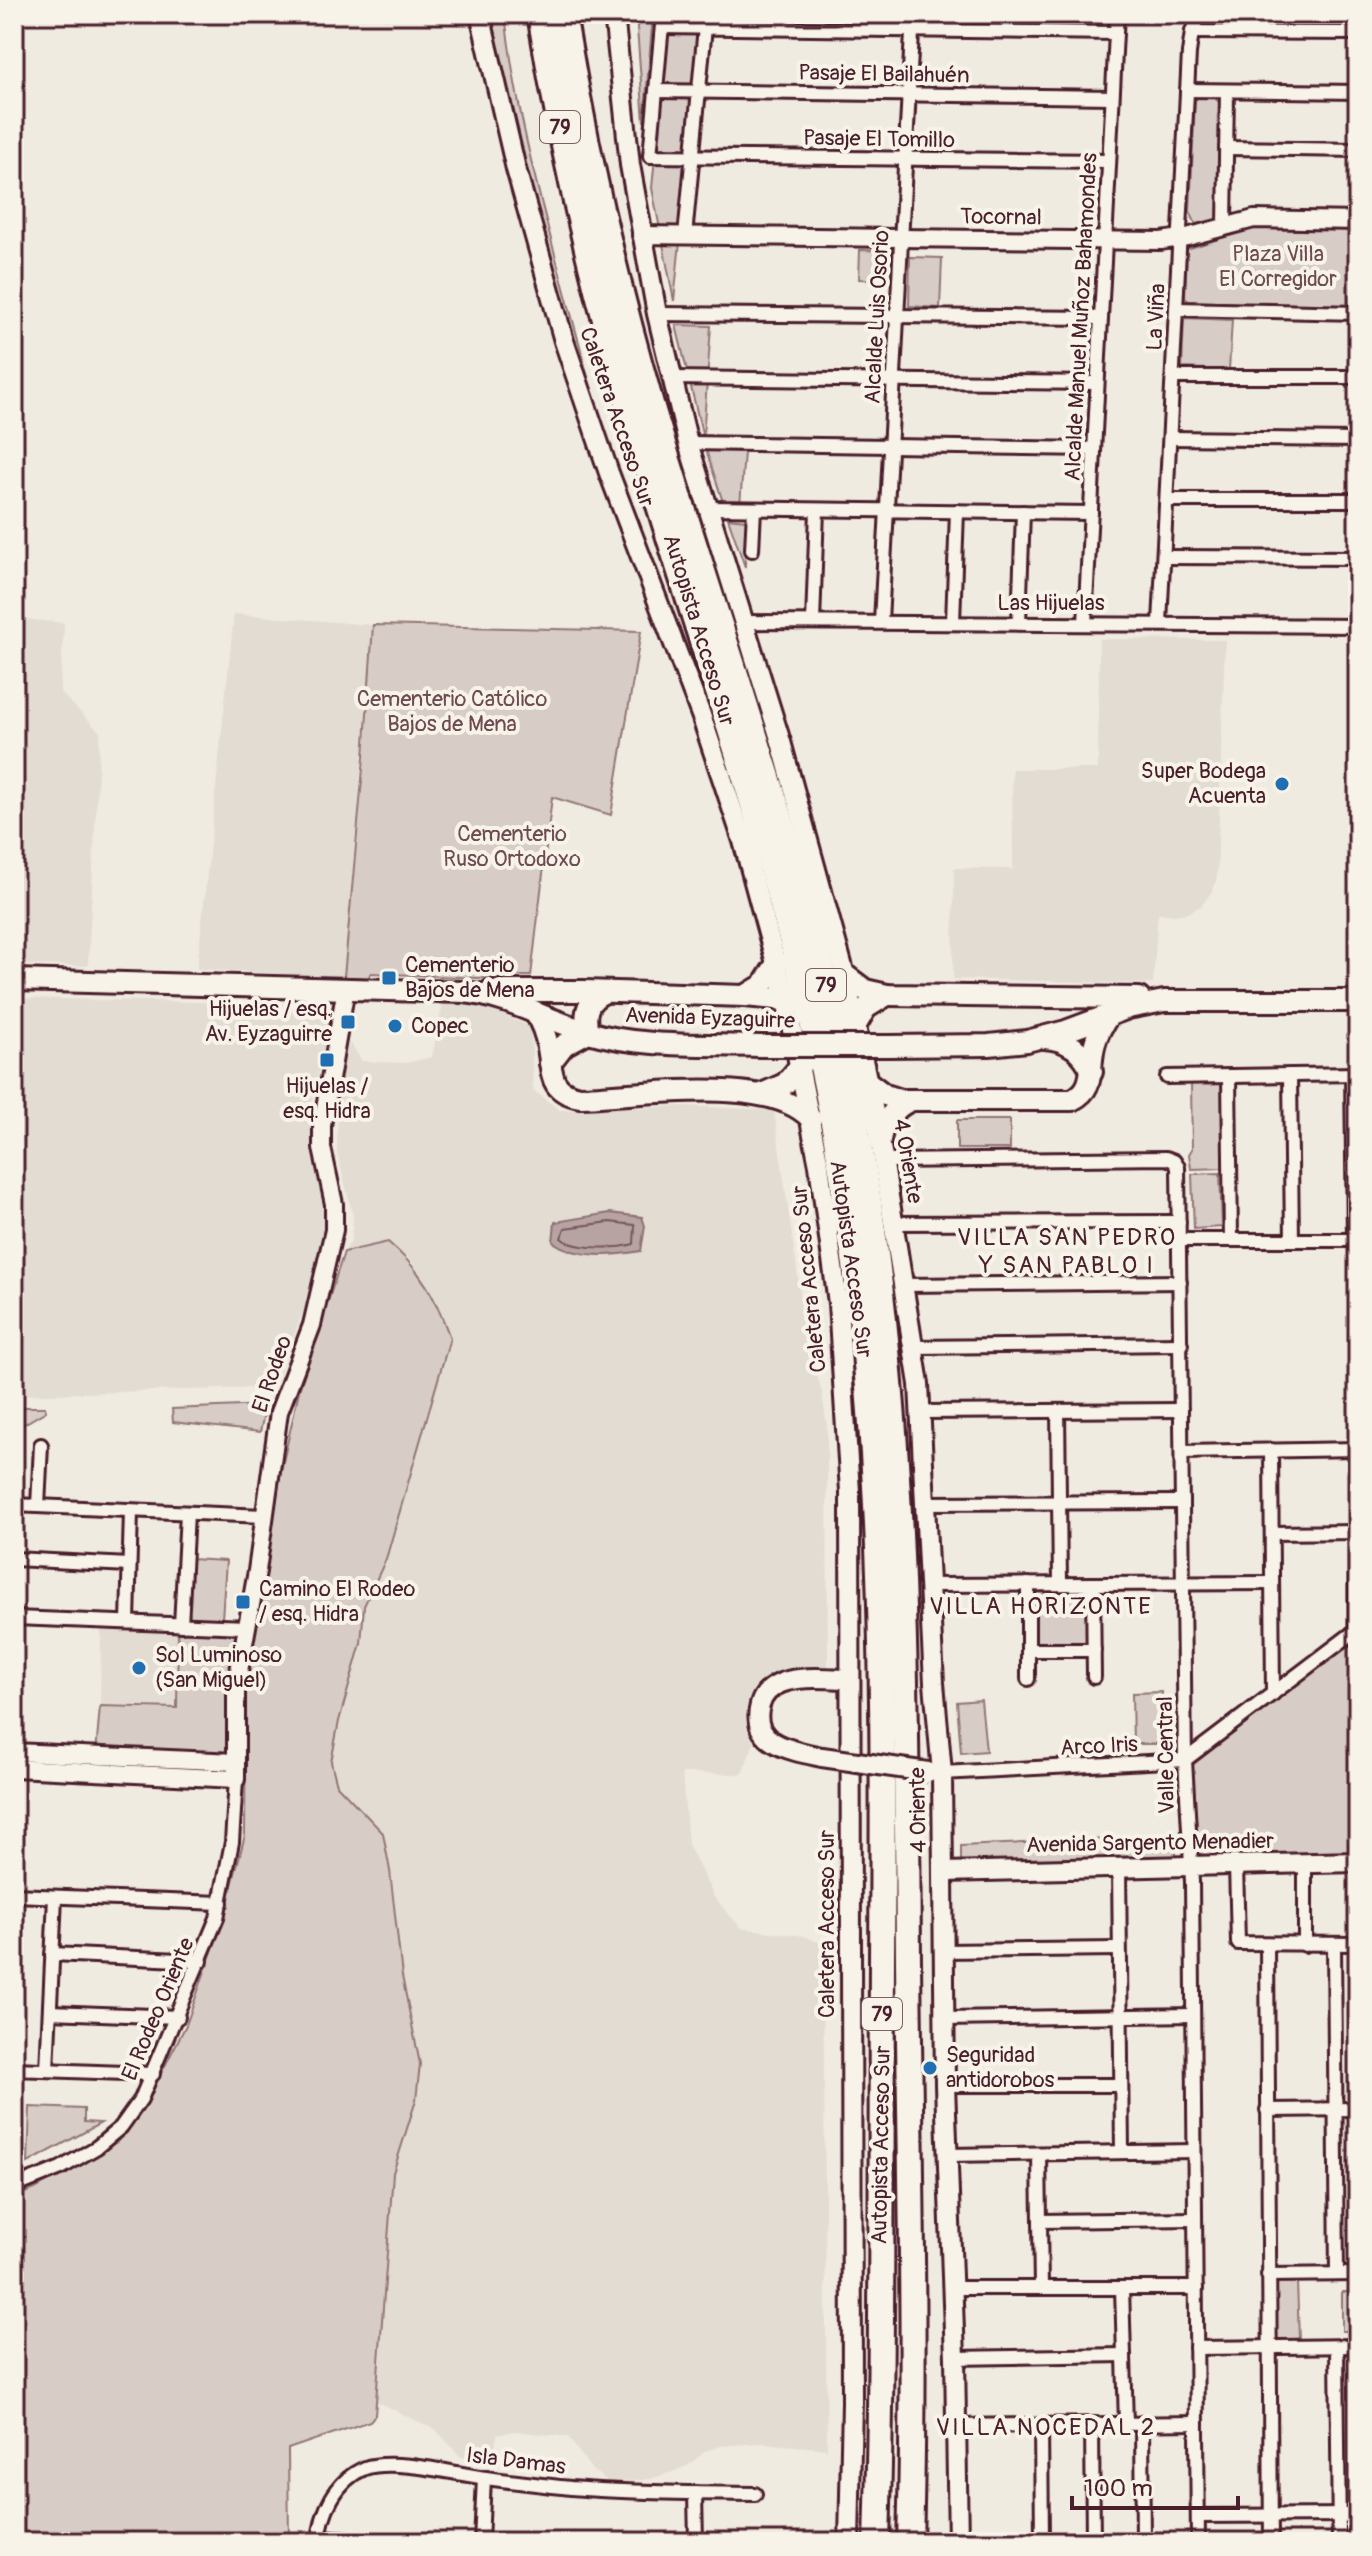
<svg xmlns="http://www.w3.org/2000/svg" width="1372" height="2556" font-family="Pangolin,sans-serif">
<rect width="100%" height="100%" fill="#f0ebe0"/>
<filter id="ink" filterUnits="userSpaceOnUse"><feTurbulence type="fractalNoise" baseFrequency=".0125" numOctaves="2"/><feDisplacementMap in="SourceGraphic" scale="16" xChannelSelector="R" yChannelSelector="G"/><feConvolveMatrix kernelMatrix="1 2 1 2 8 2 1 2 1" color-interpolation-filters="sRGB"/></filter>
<g filter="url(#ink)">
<g fill="#e3dcd2">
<path d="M234,614L373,625L344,977L197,969Z"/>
<path d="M14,618L64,623L60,692L100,732L88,966L14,965Z"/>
<path d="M1099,639L1225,640L1217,877L1213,890L1201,906L1188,913L1174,915L1158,913L1153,984L953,979L954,868L1013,869L1012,769H1098Z"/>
<path d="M14,998L334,1005L312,1103L314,1165L330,1202L326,1252L275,1385L263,1378L257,1388L14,1395Z"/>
<path d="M444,998L498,1013L531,1027L533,1090L560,1110L682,1106L774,1110L808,1347L822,1392L827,1427L828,1666L772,1673L753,1689L745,1712L747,1728L754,1743L742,1774L682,1773L688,1844L714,1897L741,1928L804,1936L823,1944L827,2449L762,2443L721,2446L706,2451L687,2466L672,2472L651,2479L610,2483L592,2470L568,2437L515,2431L497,2435L495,2448L487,2456L480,2460L461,2457L436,2430L375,2401L393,2173L416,2100L390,1871L363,1810L337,1785L331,1762L339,1721L361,1643L364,1606L386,1559L437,1303L412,1262L388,1242L344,1252L351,1241L353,1216L337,1153L338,1101L340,1073L350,1042L362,1061L405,1063L432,1057Z"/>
<path d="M101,1628L178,1631L177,1708L100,1706Z"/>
</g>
<g fill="#d8cdc6" stroke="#917678" stroke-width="2">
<path d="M492,14H505C515,106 539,196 563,284C574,326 587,367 595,410C554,280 516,148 492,14Z"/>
<path d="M636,14H653L644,122Z"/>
<path d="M669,14H703L674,301L652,188Z"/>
<path d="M1208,14H1260L1259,24L1210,25L1206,20Z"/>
<path d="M1199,96H1213L1219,102L1220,205L1219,219L1196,225L1190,211L1195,101Z"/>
<path d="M1253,228L1358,230V308L1189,301L1185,298L1187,249Z"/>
<path d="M860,250L892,251L891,280L859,279Z"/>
<path d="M910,257L942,258L940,308L909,306Z"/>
<path d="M1184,318L1232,320L1229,370L1182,368Z"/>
<path d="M676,325L711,326L703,437Z"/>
<path d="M706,450L744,452L740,506L724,505Z"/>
<path d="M728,518L746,520L745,567Z"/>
<path d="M373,625L641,631L611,815L552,797L531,976H501L498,979L371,973L368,978L344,977L364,757Z"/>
<path d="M1191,1083H1226L1225,1168L1191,1169L1189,1154L1192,1149Z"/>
<rect x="957" y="1120" width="53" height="29"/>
<path d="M1220,1173L1222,1227L1194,1229L1192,1174Z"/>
<path d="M388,1242C422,1271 435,1296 450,1338L386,1559L364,1606L361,1643L339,1721L331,1762L337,1785L383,1833L390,1871L402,1976L420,2064L416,2100L393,2173L375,2415L370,2421L288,2449L289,2542H14V2197L35,2189L118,2141L152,2091L186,2025L223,1920L245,1835L246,1689L281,1471L299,1391L344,1252Z"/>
<path d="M266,1405L260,1432L173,1422L172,1409Z"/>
<path d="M14,1407H45L46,1411L14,1430Z"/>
<path d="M189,1559L226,1561L222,1619L186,1617Z"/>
<path d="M1088,1589L1089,1646H1034L1033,1590Z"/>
<path d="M178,1631L236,1633L226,1697L227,1751L222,1756L96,1753L100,1706L177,1708Z"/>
<path d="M1358,1636V1857L1206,1859L1199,1852L1191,1766Z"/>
<path d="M1162,1692L1163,1744H1133L1132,1693Z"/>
<path d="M981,1700L986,1751L961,1753L957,1702Z"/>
<path d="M1175,1836L1176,1861L961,1865V1846Z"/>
<path d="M30,2107L84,2109V2122L101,2123L28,2163Z"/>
<path d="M1275,2281H1297L1299,2340L1276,2341Z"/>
<rect x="1342" y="2292" width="16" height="39"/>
</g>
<path fill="#b7a4a2" stroke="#8b6f72" stroke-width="2" d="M610,1213L642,1217L645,1226L641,1251C612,1256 578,1259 553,1242L555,1222Z"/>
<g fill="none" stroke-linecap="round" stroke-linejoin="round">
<path stroke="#76545b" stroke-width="2" d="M610,1222L635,1225L634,1244C617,1249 575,1250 561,1238L565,1228Z"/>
<defs>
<g id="minor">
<path d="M663,14L650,156L1109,161"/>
<path d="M662,27L1116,33"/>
<path d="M1192,32L1358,33"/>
<path d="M1187,90L1358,92"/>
<path d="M656,91L1112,97"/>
<path d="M1226,148L1358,150"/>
<path d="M1225,225L1227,91"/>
<path d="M685,236L705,27"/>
<path d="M1176,309L1358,313"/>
<path d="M657,314L1101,318"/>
<path d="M1173,377H1358"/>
<path d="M672,378L1097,383"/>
<path d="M1170,438L1358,440"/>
<path d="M688,443L1094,449"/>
<path d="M1167,500H1358"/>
<path d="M707,508L1091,513"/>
<path d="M752,550L754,509"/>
<path d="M1164,557L1358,558"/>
<path d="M743,622L1358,626"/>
<path d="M813,622L817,510"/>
<path d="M881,622L913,14"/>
<path d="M953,622L957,511"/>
<path d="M1019,622L1023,512"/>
<path d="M1085,623L1117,14"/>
<path d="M1160,623L1189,53L1192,32L1199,14"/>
<path d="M1290,1075L1292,1240"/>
<path d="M1352,1075L1354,1240"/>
<path d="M1229,1076L1231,1240"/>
<path d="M1167,1077L1358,1074"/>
<path d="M884,1161L1166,1158L1174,1161L1178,1167L1185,1760L1192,1882L1198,2542"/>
<path d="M894,1223L1179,1222"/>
<path d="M1180,1240H1358"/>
<path d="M904,1285L1180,1282"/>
<path d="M914,1347L1181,1344"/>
<path d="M1058,1411L1060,1584"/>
<path d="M922,1412L1181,1410"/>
<path d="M1271,1450L1273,1694"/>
<path d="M1182,1452L1358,1449"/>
<path d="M926,1503L1182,1502"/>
<path d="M14,1505L264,1516"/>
<path d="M38,1506L41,1445"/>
<path d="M1356,1532V1631"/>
<path d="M1272,1533L1358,1532"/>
<path d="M14,1559L129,1565"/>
<path d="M1093,1584L1094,1677"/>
<path d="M930,1585L1272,1583"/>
<path d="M14,1618L247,1627"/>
<path d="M128,1622L131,1511"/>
<path d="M181,1625L187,1513"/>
<path d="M1028,1650H1094"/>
<path d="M1028,1679V1584"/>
<path d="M942,1773L1185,1760L1358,1629"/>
<path d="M1236,1865L1238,1943L1358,1944"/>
<path d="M1119,1868L1122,2152"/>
<path d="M14,1895L221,1903"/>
<path d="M1267,1945L1271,2542"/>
<path d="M1305,1945V1863"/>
<path d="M1334,1945L1337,2274"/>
<path d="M943,1951L1119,1949"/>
<path d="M52,1954L201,1961"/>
<path d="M50,2012L178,2017"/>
<path d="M944,2019L1193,2015"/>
<path d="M14,2069L153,2074"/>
<path d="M47,2070L55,1897"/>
<path d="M945,2085H1121"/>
<path d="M1267,2110L1358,2109"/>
<path d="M1039,2154L1041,2288"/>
<path d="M947,2155L1194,2151"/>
<path d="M14,2187L61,2168L97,2147L121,2127L141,2099L217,1918L232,1842L236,1779"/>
<path d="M1040,2221L1195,2219"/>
<path d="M1268,2275L1358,2274"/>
<path d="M953,2288H1196"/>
<path d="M1122,2288L1126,2424"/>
<path d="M1337,2347L1339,2542"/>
<path d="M1196,2348L1358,2346"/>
<path d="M955,2358L1124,2355"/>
<path d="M1142,2423L1143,2542"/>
<path d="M1092,2424L1093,2542"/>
<path d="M1041,2425L1042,2542"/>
<path d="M957,2426L1197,2423"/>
<path d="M695,2493L696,2542"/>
<path d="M1198,2516L1358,2515"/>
<path d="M319,2537L399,2542"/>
<path d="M319,2542C321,2512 336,2480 365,2468C393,2458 456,2474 486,2478C515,2482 543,2485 571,2488C632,2493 694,2493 755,2494"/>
<path d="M481,2542L484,2478"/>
</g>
<g id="tertiary">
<path d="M641,235L1161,241L1187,237L1254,219L1358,221"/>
<path d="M14,1752L236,1762"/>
<path d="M14,1768L236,1779V1688L257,1571L279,1412L312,1325L334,1230V1204L322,1148V1125L346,988"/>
</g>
<g id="secondary">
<path d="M480,14L516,169L564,341L609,473L701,715L743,841L786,1000L819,1165L838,1303L850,1492L852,2402L849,2542"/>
<path d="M614,14L630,165L657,314L688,443L781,742L845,975L880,1140L919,1384L934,1683L942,1773L945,2085L955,2358L958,2542"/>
<path d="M822,1757C794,1751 749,1745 760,1705C763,1694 771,1687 781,1683C802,1675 829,1679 850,1679"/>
<path d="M943,1872L1358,1862"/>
</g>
<g id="primary">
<path d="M845,975L865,990L887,995L1139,998"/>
<path d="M14,980L465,992C509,997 546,1020 588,1032C643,1048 703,1044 759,1046"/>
<path d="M490,991H584L745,996L786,1000"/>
<path d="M745,996L763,985L777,963"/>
<path d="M534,1011C541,1022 546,1034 548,1048C553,1073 548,1091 580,1097C639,1096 769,1073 811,1119"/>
<path d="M856,1025L866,1008L887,995"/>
<path d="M588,1032C584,1015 586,1001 603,993"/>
<path d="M1044,1038C1067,1039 1083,1050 1092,1072"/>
<path d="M888,1046L989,1045L1027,1041L1066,1031L1128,1008L1164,1001H1358"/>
<path d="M550,1063L564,1045L588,1032"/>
<path d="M869,1083L885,1095L901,1100H1072C1097,1088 1088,1065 1095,1043C1098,1032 1103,1023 1110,1014"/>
<path d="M762,1094L785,1084L801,1065"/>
<path d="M880,1140C883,1121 893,1109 909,1101"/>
</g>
<g id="motorway">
<path d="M540,14C558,125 581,234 611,342C679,591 774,832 826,1086C885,1377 884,1666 882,1961C881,2154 883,2349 877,2542"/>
<path d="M563,14C585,146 614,276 651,404C717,627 799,845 846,1074C907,1365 906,1665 908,1961C910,2155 916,2348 910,2542"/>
</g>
</defs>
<use href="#minor" stroke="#4a1f2b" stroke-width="18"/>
<use href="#tertiary" stroke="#4a1f2b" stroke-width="22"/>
<use href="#secondary" stroke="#4a1f2b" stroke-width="24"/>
<use href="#primary" stroke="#4a1f2b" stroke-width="26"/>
<use href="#motorway" stroke="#4a1f2b" stroke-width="30"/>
<use href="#minor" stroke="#f7f3e8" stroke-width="12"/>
<use href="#tertiary" stroke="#f7f3e8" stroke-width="16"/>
<use href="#secondary" stroke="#f7f3e8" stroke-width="18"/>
<use href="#primary" stroke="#f7f3e8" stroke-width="20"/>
<use href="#motorway" stroke="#f7f3e8" stroke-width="24"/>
<defs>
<path id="secondary-bridge" d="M822,1757L928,1772"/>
<path id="primary-bridge" d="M759,1046H888"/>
</defs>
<use href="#secondary-bridge" stroke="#4a1f2b" stroke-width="24" stroke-linecap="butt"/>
<use href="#primary-bridge" stroke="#4a1f2b" stroke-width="26" stroke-linecap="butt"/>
<use href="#secondary-bridge" stroke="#f7f3e8" stroke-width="18"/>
<use href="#primary-bridge" stroke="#f7f3e8" stroke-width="20"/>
</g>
</g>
<g fill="#1f6fb2" stroke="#f7f3e8" stroke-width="3">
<circle cx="1282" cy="784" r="8"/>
<rect x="381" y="970" width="16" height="16" rx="4"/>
<rect x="340" y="1014" width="16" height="16" rx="4"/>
<circle cx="395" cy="1026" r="8"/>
<rect x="319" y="1052" width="16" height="16" rx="4"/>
<rect x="235" y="1594" width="16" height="16" rx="4"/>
<circle cx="139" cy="1668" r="8"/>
<circle cx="930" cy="2068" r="8"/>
</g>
<g text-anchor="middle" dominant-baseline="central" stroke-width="8" stroke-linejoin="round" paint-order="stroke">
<g fill="#f7f3e8" stroke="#7e5f64" stroke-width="2">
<rect x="540" y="111" width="40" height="32" rx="6"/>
<rect x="806" y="969" width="40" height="32" rx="6"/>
<rect x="862" y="1998" width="40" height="32" rx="6"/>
</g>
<g font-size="20" font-weight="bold" fill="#4a1f2b">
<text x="560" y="127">79</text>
<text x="826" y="985">79</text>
<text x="882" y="2014">79</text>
</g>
<g font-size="22" fill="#4a1f2b" stroke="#f7f3e8">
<text transform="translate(884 74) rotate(1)">Pasaje El Bailahuén</text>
<text transform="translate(879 139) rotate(1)">Pasaje El Tomillo</text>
<text transform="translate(1001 217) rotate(1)">Tocornal</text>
<text transform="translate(877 317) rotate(-87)">Alcalde Luis Osorio</text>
<text transform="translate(1081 317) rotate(-87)">Alcalde Manuel Muñoz Bahamondes</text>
<text transform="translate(1156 317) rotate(-87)">La Viña</text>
<text transform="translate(617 417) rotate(71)">Caletera Acceso Sur</text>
<text x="1051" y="603">Las Hijuelas</text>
<text transform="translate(699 630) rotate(73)">Autopista Acceso Sur</text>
<text transform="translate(710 1018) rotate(2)">Avenida Eyzaguirre</text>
<text transform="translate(908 1161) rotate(80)">4 Oriente</text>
<text transform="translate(851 1259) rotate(82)">Autopista Acceso Sur</text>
<text transform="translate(809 1279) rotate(-96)">Caletera Acceso Sur</text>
<text transform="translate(272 1374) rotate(-71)">El Rodeo</text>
<text transform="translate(1099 1746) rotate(-3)">Arco Iris</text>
<text transform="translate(1166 1755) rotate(-91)">Valle Central</text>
<text transform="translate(918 1810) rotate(-91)">4 Oriente</text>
<text transform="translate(1150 1843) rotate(-1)">Avenida Sargento Menadier</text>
<text transform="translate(827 1924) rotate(-90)">Caletera Acceso Sur</text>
<text transform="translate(158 2009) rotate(-67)">El Rodeo Oriente</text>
<text transform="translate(881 2145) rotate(-89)">Autopista Acceso Sur</text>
<text transform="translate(516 2461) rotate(7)">Isla Damas</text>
</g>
<g font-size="22" fill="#6e4a52" stroke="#f7f3e8">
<text x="1278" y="254">Plaza Villa<tspan x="1278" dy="25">El Corregidor</tspan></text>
<text x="452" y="699">Cementerio Católico<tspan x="452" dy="25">Bajos de Mena</tspan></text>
<text x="512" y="834">Cementerio<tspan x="512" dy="25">Ruso Ortodoxo</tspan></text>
</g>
<g font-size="22" fill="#4a1f2b" stroke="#f7f3e8" text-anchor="start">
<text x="1266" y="771" text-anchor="end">Super Bodega<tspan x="1266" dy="25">Acuenta</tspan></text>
<text x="405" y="965">Cementerio<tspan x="405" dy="25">Bajos de Mena</tspan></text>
<text x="332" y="1009" text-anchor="end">Hijuelas / esq.<tspan x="332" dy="25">Av. Eyzaguirre</tspan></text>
<text x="411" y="1026">Copec</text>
<text x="327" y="1086" text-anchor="middle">Hijuelas /<tspan x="327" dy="25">esq. Hidra</tspan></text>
<text x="259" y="1589">Camino El Rodeo<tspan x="259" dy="25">/ esq. Hidra</tspan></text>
<text x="155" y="1655">Sol Luminoso<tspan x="155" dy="25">(San Miguel)</tspan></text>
<text x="946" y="2055">Seguridad<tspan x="946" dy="25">antidorobos</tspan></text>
</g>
<g font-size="24" letter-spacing="2" fill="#4a1f2b" stroke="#f7f3e8">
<text x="1067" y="1237">VILLA SAN PEDRO<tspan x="1067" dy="28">Y SAN PABLO I</tspan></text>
<text x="1041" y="1606">VILLA HORIZONTE</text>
<text x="1046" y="2427">VILLA NOCEDAL 2</text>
</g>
</g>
<rect width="1372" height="2556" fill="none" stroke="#f7f3e8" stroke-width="48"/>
<rect x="24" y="24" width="1324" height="2508" fill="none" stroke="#4a1f2b" stroke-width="3" filter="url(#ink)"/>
<path d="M1072 2496v12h166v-12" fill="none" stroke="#4a1f2b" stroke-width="4"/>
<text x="1084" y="2496" font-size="24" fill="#4a1f2b" stroke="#f7f3e8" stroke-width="6" paint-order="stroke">100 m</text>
</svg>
